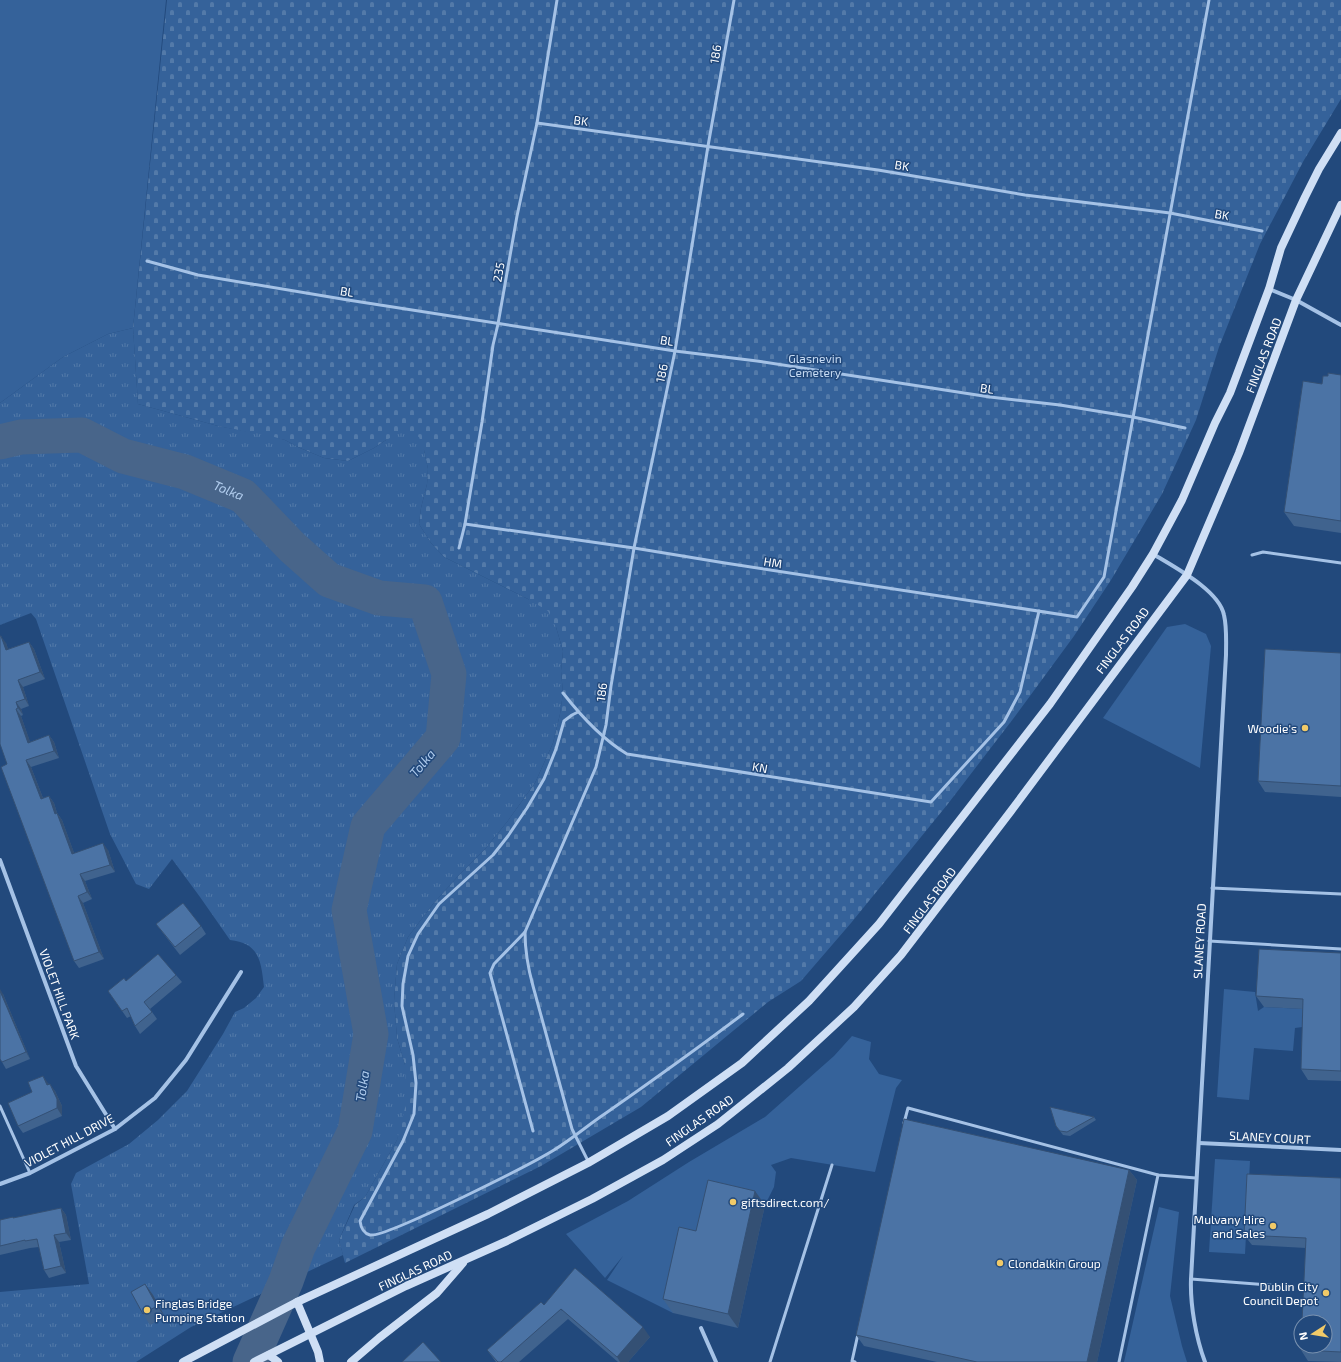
<svg xmlns="http://www.w3.org/2000/svg" width="1341" height="1362" font-family="'Exo 2',sans-serif">
<defs>
<pattern id="cemetery-stones" width="16" height="16" patternUnits="userSpaceOnUse"><rect width="16" height="16" fill="#35629a"/><path d="M2 7V4a2 2 0 0 1 4 0v3zM10 15v-3a2 2 0 0 1 4 0v3z" fill="#537aa9"/></pattern>
<pattern id="park-tufts" width="24" height="20" patternUnits="userSpaceOnUse"><rect width="24" height="20" fill="#35629a"/><path d="M3 7l-1-3M5 7V3M7 7l1-3M15 17l-1-3M17 17v-4M19 17l1-3" fill="none" stroke="#537aa9"/></pattern>
</defs>
<rect width="100%" height="100%" fill="#22497c"/>
<g fill="#35629a">
<path d="M0,0H166L133,328L108,334L63,357L0,403Z"/>
<path d="M1185,624L1206,634L1211,646L1200,768L1103,718L1167,627Z"/>
<path d="M1224,989L1255,992L1258,1011L1264,1007L1341,1011L1310,1026L1295,1028L1293,1051L1254,1048L1249,1100L1217,1097Z"/>
<path d="M852,1036L871,1042L869,1059L879,1074L902,1080L896,1088L875,1172L791,1158L771,1165L776,1172L774,1187L765,1205L718,1196L673,1313L607,1280L623,1256L605,1278L566,1234L628,1201L689,1162L765,1117L834,1056Z"/>
<path d="M1215,1159L1250,1161L1245,1254L1209,1252Z"/>
<path d="M1159,1207L1179,1212L1170,1296L1182,1346L1187,1362H1124Z"/>
</g>
<path fill="url(#cemetery-stones)" d="M167,0H1341V99L1304,160L1260,244L1219,347L1196,420L1162,494L1111,580L1074,636L1013,719L947,805L851,923L801,981L768,1002L641,1107L541,1166L345,1263L339,1240L355,1205L365,1197L397,1140L405,1065L397,1038L394,1001L397,964L408,937L433,904L459,875L485,849L507,822L535,783L553,743L560,714L563,693L561,671L563,651L556,627L528,599L444,557L431,543L419,524L421,508L427,484L428,469L424,450L386,440L374,448L348,461L324,458L300,448L285,440L218,426L138,404L133,328Z"/>
<path fill="url(#park-tufts)" d="M133,328L138,404L218,426L271,436L285,440L300,448L324,458L348,461L374,448L386,440L398,434L408,432L419,437L424,450L428,469L427,484L421,508L419,524L431,543L444,557L528,599L548,611L556,627L563,651L561,671L563,693L560,714L553,743L535,783L507,822L485,849L459,875L433,904L408,937L397,964L394,1001L397,1038L405,1065L407,1100L397,1140L365,1197L354,1205L339,1240L343,1255L191,1327L136,1362H0V1292L89,1284L71,1184L76,1173L129,1144L158,1120L187,1091L223,1034L235,1012L244,1008L256,998L264,987C261,962 260,943 230,940L200,897L172,859L149,889L136,884L110,834L36,619L31,613L0,625V403L63,357L108,334Z"/>
<g fill="none" stroke-linecap="round" stroke-linejoin="round">
<path stroke="#48658a" stroke-width="35" id="s1" d="M0,442L21,437L82,435L123,456L185,472L243,496L292,547L329,580L379,598L425,602L449,674L443,738L368,826L349,910L371,1034L355,1131L298,1247L286,1281L250,1362"/>
<g stroke="#a5c2e6" stroke-width="3">
<path d="M537,123L878,170L1025,195L1170,213L1262,231"/>
<path d="M147,261L198,275L348,300L675,351L757,361L990,397L1060,405L1133,417L1185,428"/>
<path d="M465,524L634,548L725,563L1077,617L1104,577L1209,0"/>
<path d="M459,548L465,524L482,422L493,345L498,324L517,216L537,123L557,0"/>
<path d="M1252,555L1263,552L1341,563"/>
<path d="M563,693C581,716 602,739 627,754L931,802L1004,722L1020,692L1039,611"/>
<path d="M578,712L572,715L564,721L556,749L544,779L527,808L508,836L493,855L439,904L418,934L408,956L403,984L402,1006L413,1055L416,1083L414,1114L403,1141L360,1221C361,1228 363,1233 370,1235C386,1238 533,1163 554,1150C572,1139 588,1125 606,1113C652,1081 698,1048 743,1014"/>
<path d="M1212,888L1341,894"/>
<path d="M525,932L494,964L490,973L533,1131"/>
<path d="M1209,941L1341,949"/>
<path d="M0,1106L30,1173"/>
<path d="M904,1123L908,1108L1158,1175L1196,1178"/>
<path d="M588,1161L572,1129L533,986C528,968 525,951 525,932L596,767L606,725L611,686L634,548L675,351L708,146L734,0"/>
<path d="M1191,1279L1281,1286"/>
<path d="M770,1362L832,1165"/>
<path d="M855,1362L852,1361L858,1334"/>
<path d="M1119,1362L1158,1175"/>
</g>
<g stroke="#a5c2e6" stroke-width="4">
<path d="M1269,289L1296,300L1341,325"/>
<path d="M1153,554C1174,567 1219,590 1224,615C1227,628 1226,642 1226,655C1213,863 1202,1071 1191,1279C1190,1305 1196,1338 1205,1362"/>
<path d="M0,860L76,1066L115,1129"/>
<path d="M1199,1143L1341,1150"/>
<path d="M0,1184L30,1173L115,1129L155,1098L186,1060L241,972"/>
<path d="M701,1328L716,1362"/>
</g>
<g stroke="#cfdff5" stroke-width="8">
<path d="M297,1302L318,1352L320,1362"/>
<path d="M269,1355L278,1362"/>
<path d="M183,1362L297,1302L488,1214L588,1163L668,1116L742,1063L809,1001L879,924L1050,704L1132,587L1153,554L1182,500L1215,423L1230,393L1269,289L1281,248L1305,197L1319,169L1341,133"/>
<path d="M254,1362L406,1286L507,1241L592,1199L663,1160L718,1124L788,1068L854,1007L901,955L1011,811L1187,575L1239,453L1296,300L1341,205"/>
<path d="M351,1362L379,1338L437,1293L463,1263"/>
</g>
</g>
<g fill="#40638e">
<path d="M1341,375V533L1294,526L1284,512L1322,384L1328,376Z"/>
<path d="M29,642L34,649L45,679L23,687L29,706L21,709L23,715L21,716L30,742L49,735L54,742L59,758L31,767L43,798L49,796L54,803L57,813L62,820L74,853L108,850L115,872L85,881L92,899L83,903L104,959L79,968L74,961L7,764L6,643L8,649Z"/>
<path d="M1341,653V797L1265,792L1258,781Z"/>
<path d="M156,924L201,926L206,934L180,955Z"/>
<path d="M1341,953V1081L1308,1080L1301,1069L1303,1009L1264,1007L1256,996Z"/>
<path d="M176,975L182,982L150,1009L157,1019L140,1034L135,1026L131,1016L127,1018L108,991L126,981Z"/>
<path d="M3,994L30,1059L6,1069L2,1062Z"/>
<path d="M48,1083L49,1085L55,1091L62,1106V1116L23,1133L18,1126L32,1092Z"/>
<path d="M1094,1117L1096,1120L1070,1136L1063,1135L1056,1126Z"/>
<path d="M1129,1170L1137,1180L1097,1362H937L864,1346L856,1335Z"/>
<path d="M1341,1178V1362L1308,1361L1301,1350L1306,1248L1252,1245L1244,1235Z"/>
<path d="M765,1205L738,1328L673,1313L663,1299L696,1231Z"/>
<path d="M61,1208L66,1215L71,1240L59,1242L66,1273L49,1278L44,1270L39,1247L30,1248L0,1255V1220L14,1218Z"/>
<path d="M145,1284L153,1295L165,1317L150,1325L143,1314Z"/>
<path d="M544,1305L650,1337L628,1362H618L568,1319L519,1362H496L487,1350Z"/>
</g>
<g fill="#345074">
<path d="M1,636L6,643L11,657L6,650Z"/>
<path d="M29,642L34,649L45,679L40,672Z"/>
<path d="M18,680L23,687L29,706L25,699Z"/>
<path d="M16,702L21,709L23,715L18,708Z"/>
<path d="M16,709L21,716L33,750L28,743Z"/>
<path d="M49,735L54,742L59,758L54,751Z"/>
<path d="M26,760L31,767L46,806L41,799Z"/>
<path d="M49,796L54,803L57,813L62,820L77,861L72,854L55,814Z"/>
<path d="M103,843L108,850L115,872L110,865Z"/>
<path d="M80,874L85,881L92,899L87,892Z"/>
<path d="M78,896L83,903L104,959L99,952Z"/>
<path d="M0,989L3,994L30,1059L26,1052L0,991Z"/>
<path d="M43,1076L48,1083L53,1093L47,1085Z"/>
<path d="M50,1084L55,1091L62,1106V1116L57,1108Z"/>
<path d="M1129,1170L1137,1180L1097,1362H1087Z"/>
<path d="M755,1191L765,1205L738,1328L728,1314Z"/>
<path d="M61,1208L66,1215L71,1240L66,1233Z"/>
<path d="M54,1235L59,1242L66,1273L61,1266Z"/>
<path d="M145,1284L153,1295L165,1317L157,1306Z"/>
<path d="M643,1327L650,1337L628,1362H620L617,1357Z"/>
</g>
<g fill="#4b73a5" stroke="#345074">
<path d="M1328,373L1341,375V521L1284,512L1303,381L1322,384L1323,376H1328Z"/>
<path d="M0,636H1L6,650L29,642L40,672L18,680L25,699L16,702L18,708L16,709L28,743L49,735L54,751L26,760L41,799L49,796L55,814L57,813L72,854L103,843L110,865L80,874L87,892L78,896L99,952L74,961L1,767L7,764L0,744Z"/>
<path d="M1265,649L1341,653V786L1258,781Z"/>
<path d="M183,903L201,926L175,947L156,924Z"/>
<path d="M1259,949L1341,953V1071L1301,1069L1303,999L1256,996Z"/>
<path d="M158,954L176,975L144,1002L152,1012L135,1026L127,1008L122,1011L108,991L124,978L126,981Z"/>
<path d="M0,991L26,1052L2,1062L0,1059Z"/>
<path d="M43,1076L47,1085L50,1084L57,1099V1108L18,1126L8,1103L32,1092L28,1082Z"/>
<path d="M1050,1107L1094,1117L1067,1132L1060,1131L1056,1126Z"/>
<path d="M904,1119L1129,1170L1087,1362H977L856,1335Z"/>
<path d="M1247,1174L1341,1178V1352L1301,1350V1341V1346H1325V1322H1302L1306,1238L1244,1235Z"/>
<path d="M708,1180L755,1191L728,1314L663,1299L679,1227L696,1231Z"/>
<path d="M61,1208L66,1233L54,1235L61,1266L44,1270L37,1239L25,1241V1240L0,1246V1220L13,1217V1218Z"/>
<path d="M575,1268L643,1327L617,1357L561,1309L501,1362H498L487,1350L541,1302L544,1305Z"/>
<path d="M145,1284L157,1306L143,1314L131,1292Z"/>
<path d="M423,1342L441,1362H402Z"/>
</g>
<g fill="#f1ca68" stroke="#22497c" stroke-width="1.5">
<circle cx="1305" cy="728" r="4"/>
<circle cx="733" cy="1202" r="4"/>
<circle cx="1273" cy="1226" r="4"/>
<circle cx="1000" cy="1263" r="4"/>
<circle cx="1326" cy="1293" r="4"/>
<circle cx="147" cy="1310" r="4"/>
</g>
<g text-anchor="middle" dominant-baseline="central" stroke-width="3" stroke-linejoin="round" paint-order="stroke">
<g font-size="12" fill="#fff" stroke="#22497c">
<text transform="translate(715 54) rotate(-80)">186</text>
<text transform="translate(581 120) rotate(8)">BK</text>
<text transform="translate(902 165) rotate(9)">BK</text>
<text transform="translate(1222 214) rotate(10)">BK</text>
<text transform="translate(498 272) rotate(-80)">235</text>
<text transform="translate(347 291) rotate(9)">BL</text>
<text transform="translate(667 340) rotate(9)">BL</text>
<text transform="translate(1263 355) rotate(-69)">FINGLAS ROAD</text>
<text transform="translate(661 373) rotate(-78)">186</text>
<text transform="translate(987 388) rotate(8)">BL</text>
<text transform="translate(773 562) rotate(9)">HM</text>
<text transform="translate(1122 640) rotate(-53)">FINGLAS ROAD</text>
<text transform="translate(601 692) rotate(-82)">186</text>
<text transform="translate(760 767) rotate(10)">KN</text>
<text transform="translate(929 900) rotate(-53)">FINGLAS ROAD</text>
<text transform="translate(1199 941) rotate(-87)">SLANEY ROAD</text>
<text transform="translate(60 994) rotate(70)">VIOLET HILL PARK</text>
<text transform="translate(699 1120) rotate(-35)">FINGLAS ROAD</text>
<text transform="translate(1270 1137) rotate(3)">SLANEY COURT</text>
<text transform="translate(69 1140) rotate(-28)">VIOLET HILL DRIVE</text>
<text transform="translate(415 1270) rotate(-25)">FINGLAS ROAD</text>
</g>
<g font-size="12" fill="#c8dcf4" stroke="#22497c">
<text x="815" y="358">Glasnevin<tspan x="815" dy="14">Cemetery</tspan></text>
</g>
<g font-size="12" fill="#fff" stroke="#22497c" text-anchor="end">
<text x="1297" y="728">Woodie's</text>
<text x="741" y="1202" text-anchor="start">giftsdirect.com/</text>
<text x="1265" y="1219">Mulvany Hire<tspan x="1265" dy="14">and Sales</tspan></text>
<text x="1008" y="1263" text-anchor="start">Clondalkin Group</text>
<text x="1318" y="1286">Dublin City<tspan x="1318" dy="14">Council Depot</tspan></text>
<text x="155" y="1303" text-anchor="start">Finglas Bridge<tspan x="155" dy="14">Pumping Station</tspan></text>
</g>
<g font-size="13" font-style="italic" fill="#b0cced" stroke="#22497c">
<text stroke="none"><textPath href="#s1" startOffset="240">Tolka</textPath></text>
<text transform="translate(422 763) rotate(-50)">Tolka</text>
<text transform="translate(362 1086) rotate(-81)">Tolka</text>
</g>
</g>
<g transform="translate(1313 1334) rotate(258)"><circle r="19" fill="#22497c" stroke="#7a92b0"/>
<path d="M0-3L7 15L0 10L-7 15Z" fill="#f1ca68"/>
<text y="-6" font-size="11" font-weight="bold" text-anchor="middle" fill="#ffffff">N</text>
</g>
</svg>
